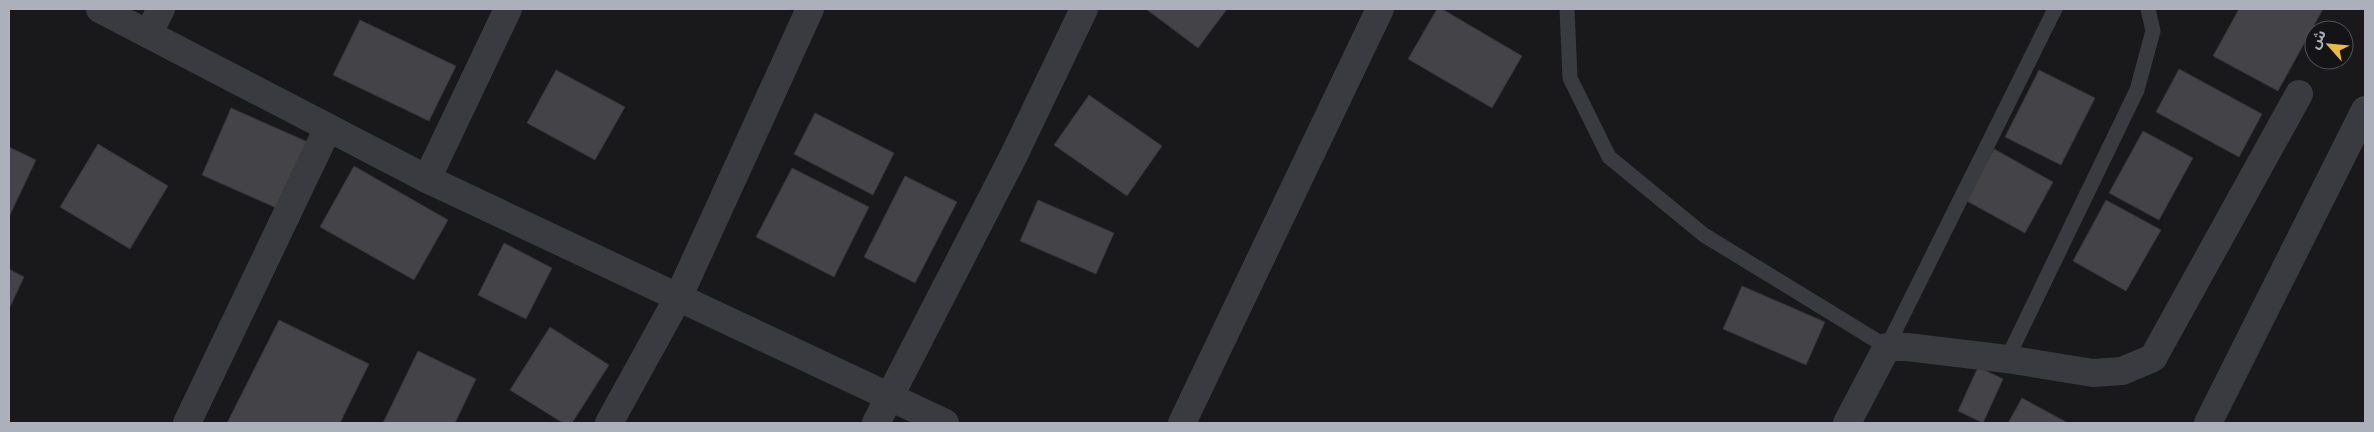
<svg xmlns="http://www.w3.org/2000/svg" width="2374" height="432" font-family="'Space Grotesk','Noto Sans Arabic',sans-serif">
<rect width="100%" height="100%" fill="#19191b"/>
<g fill="#444448" stroke="#343337">
<path d="M1146,9H1227L1198,48Z"/>
<path d="M1437,9H1442L1522,56L1492,108L1408,59Z"/>
<path d="M2239,9H2323L2278,91L2213,56Z"/>
<path d="M360,20L456,66L429,121L333,75Z"/>
<path d="M2179,69L2262,114L2239,157L2156,112Z"/>
<path d="M556,70L625,107L595,160L527,123Z"/>
<path d="M2039,70L2095,98L2061,165L2005,137Z"/>
<path d="M1089,95L1162,146L1127,196L1054,145Z"/>
<path d="M231,108L310,143L281,210L202,175Z"/>
<path d="M815,113L894,153L873,195L794,154Z"/>
<path d="M2143,131L2193,158L2159,220L2109,193Z"/>
<path d="M98,144L168,186L130,249L60,207Z"/>
<path d="M9,147L36,160L9,217Z"/>
<path d="M1994,149L2053,182L2025,233L1965,200Z"/>
<path d="M354,166L448,220L414,280L320,227Z"/>
<path d="M792,168L869,207L834,277L756,237Z"/>
<path d="M905,176L957,202L915,283L864,257Z"/>
<path d="M1038,200L1114,233L1096,274L1020,241Z"/>
<path d="M2106,200L2161,230L2126,291L2073,261Z"/>
<path d="M504,243L552,268L526,319L478,295Z"/>
<path d="M9,269L24,277L9,309Z"/>
<path d="M1742,286L1825,322L1806,365L1723,329Z"/>
<path d="M279,320L369,364L340,423H227Z"/>
<path d="M550,327L609,365L572,423H563L510,390Z"/>
<path d="M418,351L476,379L455,423H383Z"/>
<path d="M1978,367L2003,379L1983,423L1958,411Z"/>
<path d="M2022,398L2068,423H2008Z"/>
</g>
<g fill="none" stroke-linecap="round" stroke-linejoin="round">
<g stroke="#3a3b40" stroke-width="15">
<path d="M1567,9L1570,78L1609,157L1704,235L1887,347L2055,9"/>
<path d="M2007,359L2137,90L2153,31L2148,9"/>
</g>
<g stroke="#3a3b40" stroke-width="28">
<path d="M100,9L427,179L945,423"/>
<path d="M148,34L161,9"/>
<path d="M427,179L508,9"/>
<path d="M187,423L328,128"/>
<path d="M609,423L679,296L810,9"/>
<path d="M876,423L1013,157L1084,9"/>
<path d="M1182,423L1380,9"/>
<path d="M1847,423L1887,347H1907L2007,359L2093,373L2122,371L2153,358L2299,94"/>
<path d="M2208,423L2365,110"/>
</g>
</g>
<rect width="2374" height="432" fill="none" stroke="#acb0ba" stroke-width="20"/>
<g transform="translate(2329 45) rotate(297)"><circle r="24" fill="#141416" stroke="#515258"/>
<path d="M0-4L9 19L0 12L-9 19Z" fill="#ebba42"/>
<text y="-8" font-size="14" font-weight="bold" text-anchor="middle" fill="#acb0ba">ش</text>
</g>
</svg>
